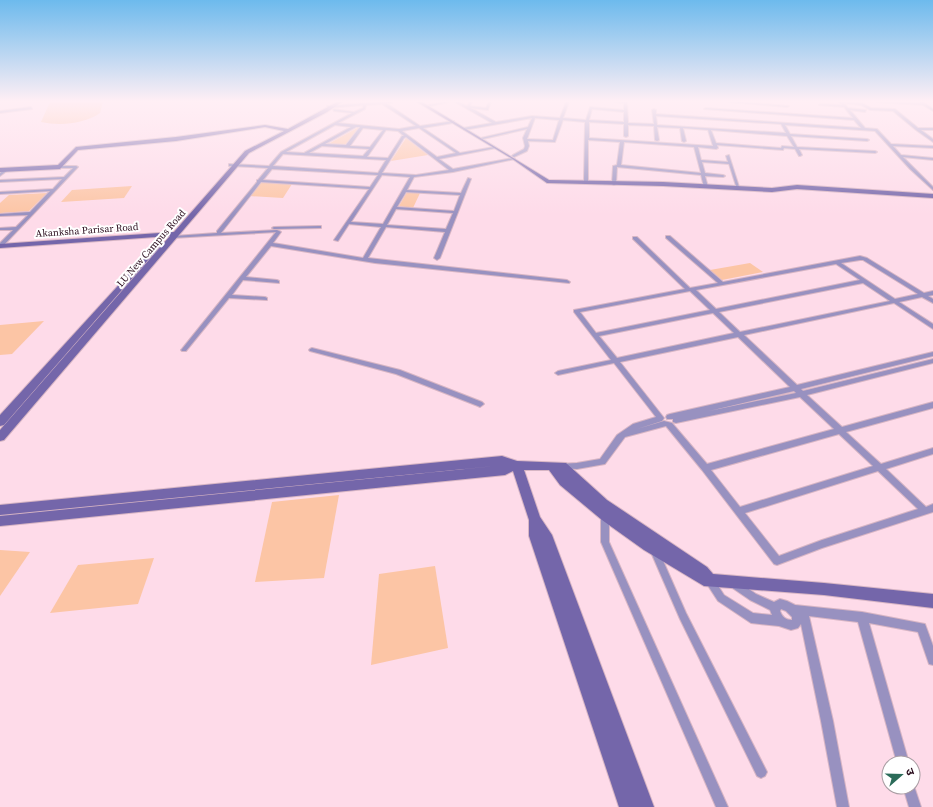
<svg xmlns="http://www.w3.org/2000/svg" width="933" height="807" font-family="'Source Serif 4','Noto Sans Devanagari',serif">
<rect width="100%" height="100%" fill="#fedbe9"/>
<g fill="#fcc5a5">
<path d="M50,102H103L100,113C84,124 60,126 41,122Z"/>
<path d="M357,128H359L345,145L328,144Z"/>
<path d="M406,138L428,155L391,161Z"/>
<path d="M259,182L292,184L283,198L249,196Z"/>
<path d="M132,186L124,198L61,202L72,190Z"/>
<path d="M407,192L420,193L413,208L399,206Z"/>
<path d="M47,193L29,211L0,213V203L9,195Z"/>
<path d="M750,263L763,272L722,280L710,270Z"/>
<path d="M44,321L12,354L0,355V325Z"/>
<path d="M339,495L324,578L255,582L272,502Z"/>
<path d="M0,550L30,552L0,596Z"/>
<path d="M154,558L138,604L50,613L78,565Z"/>
<path d="M435,566L448,648L371,665L379,574Z"/>
</g>
<g fill="none" stroke-linecap="round" stroke-linejoin="round">
<defs>
<g id="street">
<path d="M381,102H393L392,103H386L420,126L454,121L453,123L423,128L460,153L494,147L496,148L439,159L453,169L513,158L515,159L453,172L414,177L407,190L461,193L468,178L471,179L440,258L437,260L434,258L445,232L386,227L368,258L567,280L570,282L569,283L375,263L271,246L246,277L277,280L279,281V283L243,280L232,295L265,297L267,298V300L229,298L186,351H182L181,350L182,349L276,232L172,238V236H174L217,233V231L257,182V180H258L268,168L230,166H229V164L269,166L281,152L352,113L334,111L333,109L354,112L363,108V105L328,108L327,106ZM382,104L416,126L399,129L338,123L365,109L366,105ZM335,125L351,127L304,153L286,152ZM356,127H360L346,145L325,144ZM363,128L383,130L370,147L350,146ZM419,128L456,153L437,157L402,131ZM386,130L398,131L404,136H402L388,158L367,157ZM406,137L449,170L416,175L382,173L404,138ZM322,146L369,149L363,156L309,153ZM283,154L386,160L378,173L273,166ZM272,169L378,175L370,187L263,180ZM382,175L410,177L383,224L351,222ZM261,182L369,189L334,240L338,241L349,224L381,227L363,258L273,243L281,232L277,230L221,233ZM406,192L460,195L454,211L397,207ZM396,209L453,213L446,229L387,225Z"/>
<path d="M444,102H449L430,106L428,105Z"/>
<path d="M455,102H459L467,106L470,102H472L470,106L486,108L489,102H491L488,110L471,108L496,122L532,116L560,118L566,102H569L563,118L586,120L590,107L624,110V103L615,102H627L628,123L654,124L652,110L654,109L656,110V114L861,128L854,120L704,109L706,108L853,118L844,107L819,105L821,104L842,105L839,102L862,103L871,108L895,109L918,128H933V130H921L933,139V142L916,130L893,111L870,110L861,105L844,103L848,108L866,110L865,112L850,110L865,128L877,129L891,144L933,146V148L893,146L901,155L933,158V160L903,157L933,187V190L910,169L875,131L785,125L790,134L867,139L869,140L867,141L791,136L797,147L875,151L877,152L875,153L799,149L802,155L800,156H799L795,149L784,148L783,150L717,145L718,148L716,149L698,147L701,160L728,162L726,156L729,155L740,190L737,189L729,164L702,162L705,173L723,175L725,176L723,177L705,176L708,187L706,188L704,187L701,175L617,167L616,184L614,185L612,184L613,166L617,165L620,142L588,140V183L586,184L584,183L585,122L563,120L555,142L528,141L529,146L527,151L514,157L512,156L513,155L524,149L525,146L523,138L527,129L483,139L481,138L528,127L532,118L464,130L463,128L492,123ZM592,109L624,112V122L589,120ZM656,116L781,124L786,133L657,125ZM535,118L559,120L553,140L527,139ZM589,122L624,124V136L626,137L628,136V125L654,126L655,140L657,141L659,140L657,127L680,128L682,141L684,142L686,141L683,128L708,130L713,146L589,138ZM711,130L787,136L794,147L782,146L781,148L716,143ZM624,142L694,147L701,173L621,165Z"/>
<path d="M729,102H740L789,106L787,107Z"/>
<path d="M876,102L920,103V102H923L933,109V111L923,105Z"/>
<path d="M31,107L32,109L0,113V111Z"/>
<path d="M59,166H76L78,167L2,247H0V243L13,230H0V228L16,227L28,215L0,216V214L30,212L50,191L0,194V192L53,189L62,179L0,182V180L64,177L73,168H60L58,167Z"/>
<path d="M5,169L8,170L0,176V173Z"/>
<path d="M319,226H321V228L274,229L272,228L274,227Z"/>
<path d="M666,236H670L723,282L860,256L867,258L924,293L933,291V295L928,296L933,299V303L922,297L899,302L933,324V329L894,303L744,335L797,385L933,352V356L801,389L803,391L933,359V363L807,395L842,427L933,402V408L846,432L881,464L933,448V454L886,469L926,507L933,504V512L822,548L777,565L774,564L702,470L666,426L625,437L605,464L577,469L559,468L558,466L559,464L577,463L600,459L617,435L633,424L656,417L614,363L558,375L555,373L558,371L611,360L574,312V310L685,289L633,239V237H637L690,288L718,283L666,238ZM860,260H863L918,294L895,299L841,263ZM836,264L860,280L716,309L696,290ZM863,283L890,301L740,332L719,312ZM690,291L710,310L596,333L580,312ZM713,313L734,333L617,358L599,336ZM738,337L790,387L670,414L667,415L666,417L667,419H673V422L676,423L800,397L834,429L707,464L672,423L664,421L637,429L662,421L664,418L620,362ZM794,391L796,393L709,411ZM839,434L873,466L740,507L711,470ZM878,471L918,509L822,540L779,556L745,513Z"/>
<path d="M312,348L400,370L482,402L484,404L480,407L478,406L396,374L310,351L309,350L310,349Z"/>
<path d="M605,510L608,511L609,514V542L728,807H716L601,542V514L602,511Z"/>
<path d="M654,546L657,547L686,613L765,768L767,772L765,776L761,778L757,776L680,619L650,550L651,547Z"/>
<path d="M710,577L713,578L724,595L753,613L772,615L770,610L750,600L731,587L729,584L731,581L734,580L737,581L756,594L774,602L780,599L787,601L795,605L862,612L925,624L933,646V665L929,664L918,632L869,623L909,763H897L858,622L809,616L833,721L849,807H837L821,721L801,624L798,628L791,630L779,626L751,623L718,601L705,581L707,578ZM781,609L786,611L792,617V620C786,620 782,617 780,611Z"/>
<path d="M913,783L921,807H909L903,787H913Z"/>
</g>
<g id="secondary">
<path d="M337,102H342L327,112L249,153L4,440L0,441V430L170,236L0,248V244L174,232L245,151L284,131L265,127L176,141L78,150L60,169L0,172V168L58,165L76,147L176,137L265,125L288,129Z"/>
<path d="M417,102H422L549,180L663,182L772,188L797,185L933,194V198L797,189L772,192L663,186L547,183L511,158Z"/>
<path d="M160,241L162,242V244L4,425L0,426V415L158,242Z"/>
<path d="M502,456L517,461L566,463L607,500L707,567L713,574L824,583L933,594V608L824,595L704,586L644,550L602,520L560,485L549,470H524L540,517L552,535L654,807H619L529,536V520L513,471L505,475L0,526V516L505,465L0,515V505Z"/>
</g>
</defs>
<use href="#street" stroke="#d7b5c4" stroke-width="2"/>
<use href="#secondary" stroke="#d7b5c4" stroke-width="2"/>
<use href="#street" fill="#9891c0" fill-rule="evenodd"/>
<use href="#secondary" fill="#7466aa" fill-rule="evenodd"/>
</g>
<linearGradient id="sky" x2="0" y2="1"><stop stop-color="#6dbaed"/><stop offset="0.47" stop-color="#ffeff5"/><stop offset="1" stop-color="#ffeff5" stop-opacity="0"/></linearGradient>
<rect width="933" height="215" fill="url(#sky)"/>
<g text-anchor="middle" dominant-baseline="central" stroke-width="4" stroke-linejoin="round" paint-order="stroke">
<g font-size="10" fill="#280a1a" stroke="#fff">
<text transform="translate(87 230) rotate(-4)">Akanksha Parisar Road</text>
<text transform="translate(151 248) rotate(-49)">LU New Campus Road</text>
</g>
</g>
<g transform="translate(901 775) rotate(70)"><circle r="19" fill="#ffffff" stroke="#a99da3"/>
<path d="M0-3L7 15L0 10L-7 15Z" fill="#2b6b59"/>
<text y="-6" font-size="11" font-weight="bold" text-anchor="middle" fill="#280a1a">उ</text>
</g>
</svg>
